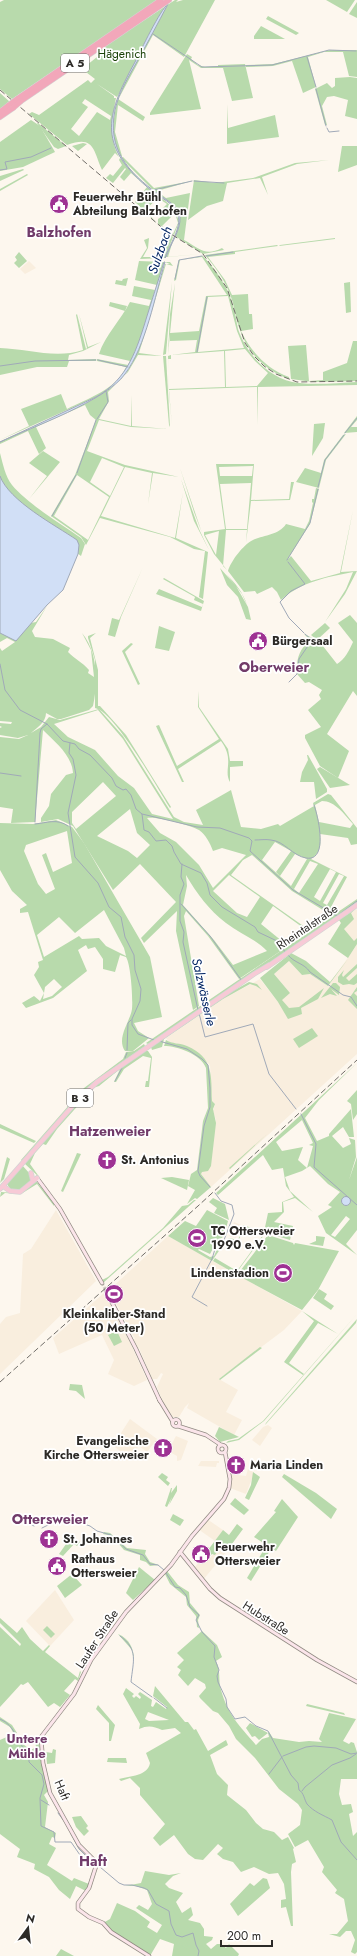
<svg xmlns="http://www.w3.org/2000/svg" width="357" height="1956" font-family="Jost,sans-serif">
<rect width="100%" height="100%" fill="#fdf7ee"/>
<g fill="#f9eede">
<path d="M29,261L36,268L25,274L20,269Z"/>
<path d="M357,909V1054L211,1187L201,1174L216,1120L213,1111L215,1104L212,1101L210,1065L187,1046L169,1042L166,1038L223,999L260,979L278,1002L290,993L274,974L289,961L302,975L310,974L328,986L356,946L339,927L341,923L339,920Z"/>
<path d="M56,1210L96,1281L0,1374V1324L6,1317L20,1313L23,1254L31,1249Z"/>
<path d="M234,1222L241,1225L236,1238L229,1236Z"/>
<path d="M168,1236L302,1311L284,1330L219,1379L238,1390L226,1412L242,1420L234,1435L187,1408L189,1403L185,1407L179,1417H173L163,1402L157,1387L163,1374L161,1373L157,1379H152L139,1348L136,1349L132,1340L135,1339L109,1290Z"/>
<path d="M104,1293L123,1327L147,1380L134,1386L108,1374L114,1360L102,1335L59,1354L53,1338Z"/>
<path d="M130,1419L157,1439L147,1452L139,1446L129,1458L110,1443L121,1433Z"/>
<path d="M268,1425L272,1428L260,1446L252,1440L263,1427Z"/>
<path d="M176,1436L188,1441L181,1460L177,1461V1456L168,1451Z"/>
<path d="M201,1461H219V1463H217L216,1467L198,1466Z"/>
<path d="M248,1469L253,1472V1476L246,1494L230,1488V1474L246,1476Z"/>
<path d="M207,1519L223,1530L215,1541L198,1529Z"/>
<path d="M220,1547L226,1552L203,1580L194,1568L199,1562L202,1564L206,1562Z"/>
<path d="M55,1590L74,1620L50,1646L26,1621Z"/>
</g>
<g fill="#b8daac" fill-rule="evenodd">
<path d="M4,0H158L12,99L0,89V2Z"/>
<path d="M175,0H178L176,2L183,0H215L184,57L153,35L119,98L124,85L117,97L97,84L114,96V98H116C112,118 109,139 119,157L115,153L102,170C93,149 94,135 67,145L29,114L32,112L39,115L88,80L91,83L95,79L82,69L97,57L100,49ZM85,99L111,116L110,120L97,112L79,136L71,129L88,107L82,103Z"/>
<path d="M326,0H355L347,12Z"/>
<path d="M357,2V18L349,14Z"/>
<path d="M268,16L299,33L296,35L266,19Z"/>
<path d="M261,26L285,39H254V36Z"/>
<path d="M330,50H357V77L349,76L343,52H324L308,57L316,87L303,93L292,61L273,66L246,67V65L273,64Z"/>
<path d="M187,54L192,57L191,59L198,65L205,67L218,66V65L245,64L253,98L232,101L223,68H201L189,60L201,109L150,115V113Z"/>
<path d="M350,77L357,78V119L345,116L348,100L334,96L327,97L322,106L327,125H325L315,89L327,83L332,88L335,86V78Z"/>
<path d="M0,93L10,102L0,109Z"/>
<path d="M118,99L145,117L143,121L118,105L115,132L122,156L120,157C110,139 113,118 118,99Z"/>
<path d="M227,104L228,128L275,115L279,137L227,144Z"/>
<path d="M31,120L40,126L55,152L23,167L0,171V142Z"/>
<path d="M37,123H38L66,146L58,149L54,147Z"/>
<path d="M83,143L87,144L78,151L72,146Z"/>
<path d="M342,146H357V165L338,172Z"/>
<path d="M123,157L154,188L192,181L157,191L166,198L190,193L184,240C199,248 205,257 222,248L224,250L203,254L175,236L180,220L176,207L152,189L121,158Z"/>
<path d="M120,158L141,181L175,209L179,222L174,235L158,224V219L166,214L163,208L167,204L158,198L145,210L157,223L135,202L147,187L131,173L124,181L120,177L126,169L125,168L113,183L106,178L110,174L113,176L122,165L119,160ZM175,213L178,223L173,234L162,226Z"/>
<path d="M329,160L297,164L262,177L268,195L260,178L227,183L223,201L207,206L188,220L194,180L215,183L253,178L295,163Z"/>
<path d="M23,169L24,170L0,181V176Z"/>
<path d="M27,174L28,175L0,191V189Z"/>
<path d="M171,235L173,237L165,258L140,259L147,248L144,240L149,238L148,248L143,257H162Z"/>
<path d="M174,237L168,257L201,254L166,257Z"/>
<path d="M335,238V239L279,246L280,245Z"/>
<path d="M277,245L278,246L235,252V254L208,257L225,280L232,295L248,294L249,314H252L253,329L241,331C251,352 267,369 289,377V379C267,371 248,354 240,330C236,320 235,308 231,297C226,282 216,268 205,255Z"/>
<path d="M19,252L27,261L19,268L14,263L17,260L15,257Z"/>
<path d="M203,256C215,269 227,285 232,302C235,311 236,320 238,329C247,355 270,380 299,383C318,385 338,383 357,382V385L258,387L257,425V387L169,390L172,426L169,393L168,356L171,355V359H168L169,389L225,387L224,351L171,355L195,352L197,340L170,341V333L199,331L206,296L227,295L202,257L180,260L176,280L174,281L179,260ZM228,296L237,331L244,348L198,352L208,297ZM245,349L255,361L268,373L257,386L226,387L225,351Z"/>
<path d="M139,261L164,262L157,285L135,280Z"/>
<path d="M165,262H170L173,266V280V266L166,264L139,353L162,356L138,355L128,372L108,392L109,401L99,419L131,426V395L132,426L168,429L131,427L99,420L87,451L125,465L179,477L153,473L148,504L152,473L125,467L101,516L175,538L183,492L176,538L208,552L203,599L199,597L205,551L194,549L170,537L100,518L86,545L81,537L51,516L75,475L96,420L90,415L85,405L36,427L46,448L39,454L28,431L0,444V442C32,427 105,401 125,375C144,349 155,295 165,264H170ZM102,458L124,467L110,496L90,482ZM77,475L109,497L88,540L54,516Z"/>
<path d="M128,278L126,286L115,284L116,280L122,281L123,279Z"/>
<path d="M172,282L166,354L163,355Z"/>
<path d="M350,282L351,312L346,313L344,283Z"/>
<path d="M175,283L168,354L170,314Z"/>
<path d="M134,286L155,290C143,330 136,375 96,397L0,440L29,426L21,409L61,394L67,409C87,399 117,389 126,367L97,361V359L128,365L130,361L99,354C105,335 121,320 130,302L149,306L151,300L132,296Z"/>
<path d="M110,302L127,306L125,311L109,306Z"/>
<path d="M77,314L86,349L87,348L79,314L88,347L101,342L83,351L69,355L68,360L96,359V361H69L67,367H37L0,375V348C28,349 56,359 83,350L76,315Z"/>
<path d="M353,341H357V381L313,382L291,379L288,346L306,345L309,381L323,380V372L347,363Z"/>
<path d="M163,356H166L170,427L169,425Z"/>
<path d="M357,416V420L351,427H357V432L344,433Z"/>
<path d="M325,423L323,438L312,456L314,424Z"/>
<path d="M346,434L326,460L319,488L296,482L305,468L321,473L324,460L343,435Z"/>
<path d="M43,451L60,462L29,499L47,476L29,463Z"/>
<path d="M0,453C3,464 5,476 12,485C28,504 61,524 81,538L85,544L81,556L77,553L31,623L36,622L47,606L32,631L35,637L53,639L70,648L68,652C75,659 82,662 89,670L88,673L94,677L91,650L82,633C98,652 98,683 93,706L89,710L61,719H57L46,713C46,722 37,728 31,733L41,727L49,717L60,720L99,709L123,736L174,817L184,822L203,825L196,810L231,790L241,827L261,829L278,824L280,826L314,806L313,803L328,794L331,795L357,828V844L351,845L348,838L320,834C321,845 321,852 311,859L347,877L331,907L338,912L309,932L273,906L261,924L288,946L239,979L208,936L186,911L184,916L199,1006L193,1010L176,931L177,911L144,943L141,938L176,902L140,864L113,890L73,826L58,819L41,822V818L49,806L51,794L66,775L73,773C72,755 54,741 43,730L35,822L11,823L13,809L0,807V737L19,739L28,735L18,738L0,735V728L2,727L0,726V723L11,724L12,722L0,721V648L2,651L15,642L7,638L0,642ZM98,710L123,739L173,819L152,814L134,788L118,776L95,750L68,737L54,724ZM103,782L116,796L76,829L72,823V812ZM322,801C335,801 344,814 353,824L350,828L319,822L315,805ZM130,809L137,833L150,845L137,858L128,851L97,836ZM147,818C155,816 191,825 199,830C206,835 210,843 213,851L222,848L246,855L213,888L199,865L176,842L160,833ZM275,842L291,851L276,872L280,876L295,854L307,859L291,886L262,860ZM252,855L292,891L331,915L309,930L231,875L243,860ZM310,861L318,864L299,893L294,889ZM330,869L336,872L320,901L314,897ZM339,874L344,876L327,905L323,903ZM186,875C197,894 209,910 226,923C239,933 257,940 267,951L233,965L214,940L183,905L187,886ZM229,875L260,897L247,917L237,913L213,891Z"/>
<path d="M216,464H254L251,500L289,499L291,482H294L290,500L251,501L246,543L247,530H226L223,566L227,570L214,554L204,535V532L225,529ZM253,466L252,476H220L219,467ZM251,483L247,529H226L220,484ZM219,531L216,555L205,535Z"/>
<path d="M180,468L202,533L194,512Z"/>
<path d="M181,479L199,529L209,550L194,521Z"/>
<path d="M316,488L319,489L310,524L287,560L291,556L311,581L340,573L353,510L341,572L357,571L345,594L325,622L346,589L353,572C327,577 301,582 281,600L277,592L272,587L257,594L255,591L244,592L228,571C231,561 243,545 253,540C264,535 279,535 286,524L305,529L309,521L313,503L312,502V499H314Z"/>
<path d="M143,567L121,617L115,637L108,635L112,618L119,620Z"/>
<path d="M220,568L235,585L226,574C235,583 243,592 247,605L242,594L236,586L248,607L251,620L246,619L238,597L227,585Z"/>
<path d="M164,578L204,601L201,611L156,594L159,589L202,607L203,604L194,600L195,597L163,579Z"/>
<path d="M350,615L357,623V696L353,691L327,734L349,751L338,778L320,766L305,738V735L321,727L308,710L321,699L319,695L322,690L309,682L305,683L297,674C296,659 299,650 310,640L304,634L319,641L337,664C345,659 349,651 353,642L338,623Z"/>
<path d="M325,623L330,628L317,640L311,635Z"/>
<path d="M159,626L175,632L169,651L155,648Z"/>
<path d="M96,633L90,638L98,670V706H100L126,735L171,807L170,808C158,789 114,711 95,708V660L88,638V636Z"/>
<path d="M131,643L133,644L125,652L140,684L138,685L122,651Z"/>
<path d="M199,691V707L228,749L230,761H243V766L230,767V782C223,770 235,760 221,741L178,769L184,782H182L156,726L159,725L177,766L219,739L198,707Z"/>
<path d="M307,755H308L327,789V792L316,799L314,782H300L302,772L308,760Z"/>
<path d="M320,767L350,785L330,788L317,769Z"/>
<path d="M56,820L72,827L84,843L150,957L162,1017L134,1023L138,1031L149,1038L133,1051H125C116,1038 130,1022 132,1009C133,1000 131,965 126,957L120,955L115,972L103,969V959L95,947L88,949L86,945L78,950L87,971L53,998L26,1008L22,1003L34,996L40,1001L44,993L34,975L39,967L38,962L43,960L28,912L20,913V909L27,905L12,891L0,870V823L33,824ZM67,831L72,863L53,872L46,853L42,855L55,889L46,894L38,884L24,851L26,845ZM104,910L124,948L126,956L106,946L99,938L82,939L79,936L44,957L37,935L59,917L75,933ZM54,979L62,987L52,996L43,999L45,987Z"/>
<path d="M357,899V904C288,951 217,998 148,1044L146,1043Z"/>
<path d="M357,908L351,913L354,919L344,929L354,941L357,938V944L348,958L328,944L341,923L339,920Z"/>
<path d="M291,953L306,961L330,982L348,959L328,986L310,974L302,975L289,961L274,974L290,993L282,1000L289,1008L299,1007L324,988L318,999L301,1008L302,1014L288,1019L278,1002L260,978Z"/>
<path d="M357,964V968L346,978L349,981L357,974V983L354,985L349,984L343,985L338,982V977L344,970L342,975L343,977Z"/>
<path d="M249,982L257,984L262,990L256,986L250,984L223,999L164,1039L162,1047L152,1050L151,1047L217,1000Z"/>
<path d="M333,983H336L340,987L339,995L331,989L337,996L330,994L321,998Z"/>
<path d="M357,987V991L354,993L357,996V1009L348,1000Z"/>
<path d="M312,1028L318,1036L299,1048L293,1039Z"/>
<path d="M166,1040C172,1044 180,1043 187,1046C214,1058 211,1075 212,1101L215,1104L213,1109L216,1123L211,1166L208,1171L202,1172L201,1174L211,1187L197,1199L195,1198L187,1204L195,1190L188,1186L191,1174L197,1170L203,1121L208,1108L206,1068C201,1054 177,1046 164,1046Z"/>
<path d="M144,1044L145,1046L102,1076L22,1161L21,1160L84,1088L123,1059L126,1052L134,1051Z"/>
<path d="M144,1051H148L152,1057L149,1087H145L146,1081H148L151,1058L143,1056L124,1069L116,1082H114L120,1069L99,1086L93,1088Z"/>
<path d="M357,1063L319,1100L305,1118L317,1141L329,1136V1134L351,1109L354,1137H349L343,1127L332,1136L343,1148L351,1144L349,1138L355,1140L356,1157L349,1180L357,1157V1230L346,1244L357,1255L326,1233L318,1216L332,1207L328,1205L340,1192L328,1184L310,1166L302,1171L285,1177L290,1191L313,1212L295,1198L283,1202L284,1212L274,1222L293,1226L290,1240L264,1232L268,1213L282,1212V1202L294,1197L286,1186L283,1168L272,1170L263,1155L218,1195L216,1193ZM302,1120L313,1143L309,1145L313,1146L307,1168L298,1160L303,1147L282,1151L276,1142ZM346,1216L350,1219L335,1237L331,1235Z"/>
<path d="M357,1090V1114L353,1120L351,1104L347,1101Z"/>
<path d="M81,1098L82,1101L57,1129L46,1145L43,1144L35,1153L30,1164L40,1178L24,1163Z"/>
<path d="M0,1124L36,1141L34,1143L0,1128Z"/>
<path d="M267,1134L230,1169L229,1168Z"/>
<path d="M77,1153L81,1154L63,1192L61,1191Z"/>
<path d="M7,1157L10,1159L4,1179L0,1183Z"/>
<path d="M22,1165L30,1174V1182C23,1188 19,1192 10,1189L7,1184Z"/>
<path d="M172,1177L189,1180L187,1190L161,1178Z"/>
<path d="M36,1181L54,1203V1206L37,1184L21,1194L5,1193L0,1197L1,1192L15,1193Z"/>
<path d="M213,1198L225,1204L229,1220L214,1213L217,1208L209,1202Z"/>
<path d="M194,1200H196L103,1283L102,1280L108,1277L163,1228L182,1206L188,1205Z"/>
<path d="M207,1210L228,1221L224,1236L216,1243L210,1254L199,1249L198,1250L210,1257L214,1256L219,1245L225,1242L212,1261L168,1236L185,1221L196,1226Z"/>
<path d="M243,1225L263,1232L264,1235L237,1272L234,1273L213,1261L215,1258L237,1271L263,1235L244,1227L238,1242L227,1240L229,1238L238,1240Z"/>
<path d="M268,1235L293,1243L294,1245L295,1243L339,1251L318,1290L302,1310L237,1275Z"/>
<path d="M316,1236L325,1237L323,1246L309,1244L316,1241Z"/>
<path d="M319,1289L327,1294L324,1299L334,1306L331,1310L313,1298Z"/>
<path d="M302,1311L338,1334L318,1323L289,1363L304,1374L303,1375L284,1362L314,1321Z"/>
<path d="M357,1314L264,1421L239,1440L226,1443L228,1441L238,1439L263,1421Z"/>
<path d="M357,1319L356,1323L265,1425L266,1423Z"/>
<path d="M117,1331L122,1342L114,1346L108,1335Z"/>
<path d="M260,1347L262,1348L220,1380L219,1379Z"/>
<path d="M70,1384L82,1385L85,1399L76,1391L69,1390Z"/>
<path d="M219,1427L239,1437L220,1442L215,1436Z"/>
<path d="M253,1472L260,1477L249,1500L245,1498L251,1485Z"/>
<path d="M162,1473L168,1477L166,1480L170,1483L168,1486L158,1477Z"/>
<path d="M284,1474L316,1493L337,1509L331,1519L282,1477Z"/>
<path d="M177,1485V1491L169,1505L172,1497L167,1507L165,1506L171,1488H172L171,1493Z"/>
<path d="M235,1498L249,1510L244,1515L230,1504Z"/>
<path d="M282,1499L298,1517L276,1551L254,1537L276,1512L274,1511Z"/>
<path d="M173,1514L184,1520L180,1526L170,1520Z"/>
<path d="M237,1524L243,1529L226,1552L220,1547L215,1555L212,1554L202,1564L199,1562L223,1530L229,1535Z"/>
<path d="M104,1532L110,1533L127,1548L146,1550L145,1554L150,1562L159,1565L150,1566L146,1562L140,1560V1555L124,1550L112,1536L103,1534Z"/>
<path d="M71,1537L80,1542L77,1546L74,1544L63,1556L59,1554Z"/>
<path d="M266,1546L271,1549L251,1581L247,1578Z"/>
<path d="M139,1567L155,1580L133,1600L126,1593Z"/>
<path d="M167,1571L178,1585L189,1592L190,1603L200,1615L198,1620L199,1628L197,1627L196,1616L187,1605L186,1597L170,1584L165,1574Z"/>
<path d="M72,1574L82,1585L65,1598L57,1586Z"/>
<path d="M0,1618L17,1633L22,1627L30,1639L43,1651L49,1645L50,1646L45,1652L78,1678L80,1671L81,1672L78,1681L75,1679L64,1691L70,1695L60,1707L54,1703L48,1707L28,1682L23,1685L21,1684L0,1707V1627L20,1646L21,1644L0,1623Z"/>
<path d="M47,1626L55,1634L51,1638L43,1630Z"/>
<path d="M202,1631L217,1645L222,1657L216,1661C221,1670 218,1681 221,1690C228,1715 239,1725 256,1745L262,1739L269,1737L268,1733L259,1740L255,1736L252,1737L246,1728L250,1723L268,1733L269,1732L273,1738L299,1742L309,1741L322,1742L319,1739L329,1713L356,1719L343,1741L349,1744L351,1742L354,1743L357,1752V1779H341L339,1794L342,1805L351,1804L353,1812L349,1814L353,1836L357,1832V1952L355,1954L351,1952L355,1940L351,1931H346L340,1937L329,1934H337L348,1921L344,1899L335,1893L337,1890L322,1872L324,1867L308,1840L295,1847L288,1834L300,1825L302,1810L298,1804L279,1789L255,1758L236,1739L229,1726L218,1713L213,1711L200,1698L199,1696L206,1688L205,1684L195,1678L188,1686L178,1675L181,1670L177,1667L184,1660L177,1653Z"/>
<path d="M118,1634C130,1639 134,1649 134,1661L132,1650Z"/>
<path d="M155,1686L185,1722H188L194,1730L196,1729L208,1751L226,1740L228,1745L210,1755L217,1774L228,1785L227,1795L246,1810L256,1823L263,1829L274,1832L282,1840L288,1837L294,1848L293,1849L296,1862L292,1864L291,1872L293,1926H291L286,1907L281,1908V1900L286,1899L284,1884L278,1873L269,1874L254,1867L241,1872L233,1862L223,1859L217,1854L223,1848L218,1844L203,1860L195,1859L188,1854L174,1835L160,1846L153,1838L165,1824L140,1795V1788L130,1778L121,1781L119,1779C130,1776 148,1776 150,1763L146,1753L181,1733L175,1728L162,1730C153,1726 148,1725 139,1729L140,1724L123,1694L126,1688L134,1694L132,1696L134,1698L136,1696L140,1699L141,1697L138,1694L140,1692L152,1700L151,1706L153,1707L156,1702L166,1709L167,1707L153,1696ZM148,1712L169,1720L149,1721L145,1719Z"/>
<path d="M307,1704L344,1713L345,1715L306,1706Z"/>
<path d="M98,1705L115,1725L111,1741H109V1723L96,1709Z"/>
<path d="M0,1717L12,1725L17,1733L14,1734L10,1727L0,1721Z"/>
<path d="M9,1736H17L20,1742L31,1750L36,1747L35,1741L39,1743L48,1791L44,1795L48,1802L45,1827L56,1833L55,1838L52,1837L49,1844L56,1848L47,1865L72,1881L74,1878L89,1884L86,1891L76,1886L70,1899L59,1890L49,1877L34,1869L35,1864L17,1857L20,1849L0,1834V1740Z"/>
<path d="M53,1749L56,1750L55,1763L47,1764L46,1752L52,1753Z"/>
<path d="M108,1758H126L127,1763L107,1762Z"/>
<path d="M81,1816L88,1826L86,1828L89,1831L84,1836L76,1827L72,1817Z"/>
<path d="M145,1871L169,1875L181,1873L173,1876L165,1884L169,1888L183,1893L176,1902L182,1913L191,1907L193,1915L188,1920L200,1923L204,1929V1936L213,1937L212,1940L206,1944L211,1949L217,1944H221L226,1948L229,1944L239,1954L238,1956H172L174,1944L160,1939L150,1956L112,1932L103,1923L110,1919L117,1903L135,1911L150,1922L147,1927L157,1933L162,1925L136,1908L139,1905L148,1910L152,1904L147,1890L136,1886H125L141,1883Z"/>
<path d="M263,1878L267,1879L270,1888L238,1916L230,1904L250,1883L254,1886Z"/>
<path d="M61,1949L74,1956H56Z"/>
</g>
<g fill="#d1dff6" stroke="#a0a9b8">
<path d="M168,4C158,23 148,42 138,60C129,76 119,92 115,110C107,149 128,172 158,194C166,200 178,205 180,217C181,230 170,245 166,257L165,258C169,245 182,228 178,215C175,203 160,198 152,191C98,147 104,118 135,62C141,50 160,10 168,4Z"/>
<path d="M164,262H165C155,296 146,346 125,374C106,401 32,427 0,442L96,397C128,379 137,349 147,316C153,298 158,280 164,262Z"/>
<path d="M0,476C9,501 55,525 77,540L79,545L78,554L63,590L47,605L16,641L0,633Z"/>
<circle cx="346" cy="1201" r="4.5"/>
</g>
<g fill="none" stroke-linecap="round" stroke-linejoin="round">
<g stroke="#a0a9b8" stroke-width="1">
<path d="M153,34L202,67L272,65L329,50L356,51"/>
<path d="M307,57L316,87"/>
<path d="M316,89L326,126"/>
<path d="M327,128L329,132L339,131"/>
<path d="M0,170L7,169L5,162L31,157L51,148"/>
<path d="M194,181L224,183"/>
<path d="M154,190L192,181"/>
<path d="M206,256L233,252"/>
<path d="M175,279L179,260L202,256"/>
<path d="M197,352L207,297"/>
<path d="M98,360L128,367"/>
<path d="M0,366L35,361L96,360"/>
<path d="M97,419L108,402L106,391"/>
<path d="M345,433L357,418"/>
<path d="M77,473L96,420"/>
<path d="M318,487L325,460L344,435"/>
<path d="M52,516L76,475"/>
<path d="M287,560L310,523L318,489"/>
<path d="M288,562L305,584L291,591L280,602L289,618L304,633"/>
<path d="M0,664L5,690L20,710L47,724L63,741L75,744L79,749L90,755L112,778L116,786L123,790L126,789L131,795L136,809L142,814L144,830L149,832L156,841L166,840L172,846L174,852L181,864L201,873L207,883L210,895L222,907L255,927L258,932L277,941L286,953"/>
<path d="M289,682L297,674L299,659L312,640L305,634"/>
<path d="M70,743L69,753L73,759L76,775L68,813L75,857L98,883L109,907L121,917L125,937L134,955L135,970L141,989L140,1001L132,1019V1025L138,1034L154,1040"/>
<path d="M0,773L21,776"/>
<path d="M142,814L197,827L220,828L249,838L252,841L250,851L293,890L337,916L357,901"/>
<path d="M35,822L40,733L41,729L47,724"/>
<path d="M35,824C47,823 57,818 68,826"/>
<path d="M255,840C260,840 266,839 271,840C284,841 293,856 306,858C329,862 318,816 314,805"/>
<path d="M182,864L181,877L184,884L180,895V921L184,932L183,942L198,1010"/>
<path d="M181,904L210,936L242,981"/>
<path d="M288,955C294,963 304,963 310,972L343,995L351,997L357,1006"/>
<path d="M199,1013L205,1037L253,1024L269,1074L296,1109"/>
<path d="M159,1041L187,1049L202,1059L208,1065L210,1088V1107L204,1126L198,1171L200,1176L210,1187"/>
<path d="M127,1050L128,1023L131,1020"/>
<path d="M125,1058L127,1053"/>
<path d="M115,1081L122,1068"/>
<path d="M301,1114L316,1144L314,1167L357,1205"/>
<path d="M207,1306L192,1297L212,1259L215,1249L224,1240L234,1214L232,1205L221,1201L215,1193"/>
<path d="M78,1522L90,1526L97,1531L111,1535L126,1549L143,1555L150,1564L158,1565L164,1570"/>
<path d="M30,1524L34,1526"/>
<path d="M42,1528L56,1521"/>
<path d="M166,1573L175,1587L180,1588L186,1595L190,1607L199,1615L196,1620L202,1632L215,1646L214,1657L219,1670L217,1676L218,1682L226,1699L227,1707L235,1719L245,1717L256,1726L268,1731L291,1775L298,1783L299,1790C304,1793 304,1799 307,1804C314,1812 323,1815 332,1820L341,1842L357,1860"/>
<path d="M120,1636C139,1650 133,1661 131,1682L152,1697"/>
<path d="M154,1698L167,1708"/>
<path d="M0,1719C16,1725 17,1744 29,1755V1762L42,1775L44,1784L40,1798L41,1826L54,1832L55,1842H71L80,1855L100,1867L119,1883L124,1885H132L144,1888L148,1890L156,1904L169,1911L171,1924L176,1935L182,1937L193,1933L196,1945L199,1951L198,1956"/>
<path d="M283,1756L306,1747L314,1746L336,1748L351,1754L357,1753"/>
<path d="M269,1774L282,1757"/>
<path d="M302,1791L305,1787L332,1765L350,1758L356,1754"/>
<path d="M41,1800L49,1805"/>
<path d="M58,1813L67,1825"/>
<path d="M71,1834L79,1849L92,1862"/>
</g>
<path stroke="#d3cec6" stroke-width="3" stroke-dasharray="3 1.5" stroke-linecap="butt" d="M102,1283L106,1291"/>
<defs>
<g id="secondary">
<path d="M37,1178L60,1209L102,1283"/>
<path d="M106,1291L136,1349L160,1401"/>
<path d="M159,1399L173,1422"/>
<circle cx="176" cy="1423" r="3.5"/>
<path d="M178,1426L206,1435L221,1445"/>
<circle cx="222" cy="1449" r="4"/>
<path d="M180,1552L210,1589L220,1598L317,1660L357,1682"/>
<path d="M149,1956L111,1932L103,1923L89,1917L78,1909V1903L89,1888L97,1863L79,1845L50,1793L43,1763L41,1737L74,1694L91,1660L126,1612L171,1565L192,1536L224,1499L229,1488L230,1479L225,1452"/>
</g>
<g id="primary">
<path d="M267,967L357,905"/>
<path d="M31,1173L33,1181"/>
<path d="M3,1186L10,1191L20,1192L37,1178"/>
<path d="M0,1189L76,1102L97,1082L254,974L269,965"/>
</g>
<g id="motorway">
<path d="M17,99L161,0"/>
<path d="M21,101L169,0"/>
<path d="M0,112L9,105"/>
<path d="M0,117L13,108"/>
</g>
</defs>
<use href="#secondary" stroke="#918b83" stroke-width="4.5"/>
<use href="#primary" stroke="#d5d4d4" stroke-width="5.5"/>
<use href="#motorway" stroke="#d5d4d4" stroke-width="6"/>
<use href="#secondary" stroke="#fbe5ea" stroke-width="3"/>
<use href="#primary" stroke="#f7cad6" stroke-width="4"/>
<use href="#motorway" stroke="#f2a7ba" stroke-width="5"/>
<g stroke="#706d68" stroke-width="1" stroke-dasharray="6 3" stroke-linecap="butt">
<path d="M0,90L166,231L203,254L227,288L245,343L254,356L264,366L276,374L297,382L357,381"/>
<path d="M0,1382L198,1206L357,1060"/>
</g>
<defs>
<g id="motorway-bridge">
<path d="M9,105L17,99"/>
<path d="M13,108L21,101"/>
</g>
</defs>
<use href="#motorway-bridge" stroke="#d5d4d4" stroke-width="6" stroke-linecap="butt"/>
<use href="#motorway-bridge" stroke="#f2a7ba" stroke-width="5"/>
</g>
<defs>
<symbol id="civic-disc" viewBox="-11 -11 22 22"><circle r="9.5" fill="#9e3293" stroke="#fff"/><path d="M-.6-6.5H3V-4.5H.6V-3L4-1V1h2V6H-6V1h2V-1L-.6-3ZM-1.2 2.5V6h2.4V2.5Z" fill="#fff"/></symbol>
<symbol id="church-disc" viewBox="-11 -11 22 22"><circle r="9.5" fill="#9e3293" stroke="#fff"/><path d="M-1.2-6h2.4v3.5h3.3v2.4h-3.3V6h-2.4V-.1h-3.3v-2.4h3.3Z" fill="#fff"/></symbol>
<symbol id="stadium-disc" viewBox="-11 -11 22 22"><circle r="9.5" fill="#9e3293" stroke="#fff"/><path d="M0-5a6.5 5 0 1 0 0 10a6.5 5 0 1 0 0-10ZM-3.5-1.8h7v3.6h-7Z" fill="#fff"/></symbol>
</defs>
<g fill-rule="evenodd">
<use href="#civic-disc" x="48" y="193" width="22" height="22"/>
<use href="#civic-disc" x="247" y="630" width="22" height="22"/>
<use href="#church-disc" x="96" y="1149" width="22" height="22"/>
<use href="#stadium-disc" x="186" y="1227" width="22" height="22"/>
<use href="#stadium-disc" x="272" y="1262" width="22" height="22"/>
<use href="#stadium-disc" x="103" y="1283" width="22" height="22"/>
<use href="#church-disc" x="152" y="1437" width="22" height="22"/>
<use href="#church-disc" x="225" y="1454" width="22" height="22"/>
<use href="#church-disc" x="38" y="1528" width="22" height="22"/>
<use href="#civic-disc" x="190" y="1543" width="22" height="22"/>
<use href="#civic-disc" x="46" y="1555" width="22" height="22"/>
</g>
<g text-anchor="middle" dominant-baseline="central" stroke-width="3.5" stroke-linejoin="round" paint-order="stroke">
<g fill="#fff" stroke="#6b6a68" stroke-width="1">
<rect x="61" y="54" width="28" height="18" rx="3"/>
<rect x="67" y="1089" width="26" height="18" rx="3"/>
</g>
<g font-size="11" font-weight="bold" fill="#2c2a27">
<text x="75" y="63">A 5</text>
<text x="80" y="1098">B 3</text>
</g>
<g font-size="12" fill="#1c4209" stroke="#fff">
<text x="122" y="54">Hägenich</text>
</g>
<g font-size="12" font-weight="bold" fill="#2c2a27" stroke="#fff" text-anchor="start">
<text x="73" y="197">Feuerwehr Bühl<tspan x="73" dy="14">Abteilung Balzhofen</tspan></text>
<text x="272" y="641">Bürgersaal</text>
<text x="121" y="1160">St. Antonius</text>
<text x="211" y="1231">TC Ottersweier<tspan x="211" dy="14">1990 e.V.</tspan></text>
<text x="269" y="1273" text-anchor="end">Lindenstadion</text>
<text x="114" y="1314" text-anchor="middle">Kleinkaliber-Stand<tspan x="114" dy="14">(50 Meter)</tspan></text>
<text x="149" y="1441" text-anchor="end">Evangelische<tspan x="149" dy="14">Kirche Ottersweier</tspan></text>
<text x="250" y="1465">Maria Linden</text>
<text x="63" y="1539">St. Johannes</text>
<text x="215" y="1547">Feuerwehr<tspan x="215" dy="14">Ottersweier</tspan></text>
<text x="71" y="1559">Rathaus<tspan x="71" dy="14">Ottersweier</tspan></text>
</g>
<g font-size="12" fill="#2c2a27" stroke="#fff">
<text transform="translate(307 927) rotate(-34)">Rheintalstraße</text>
<text transform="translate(266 1618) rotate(32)">Hubstraße</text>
<text transform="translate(97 1639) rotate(-57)">Laufer Straße</text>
<text transform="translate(62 1790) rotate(67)">Haft</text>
</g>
<g font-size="13" font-style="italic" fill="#002362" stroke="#fff">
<text transform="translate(160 250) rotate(-71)">Sulzbach</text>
<text transform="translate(204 992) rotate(77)">Salzwässerle</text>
</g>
<g font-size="13" font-weight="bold" fill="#713b6a" stroke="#fff">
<text x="27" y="1738">Untere<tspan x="27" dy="15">Mühle</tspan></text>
</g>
<g font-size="14" font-weight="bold" fill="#713b6a" stroke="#fff">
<text x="59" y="232">Balzhofen</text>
<text x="274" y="667">Oberweier</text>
<text x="110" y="1131">Hatzenweier</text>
<text x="50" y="1519">Ottersweier</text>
<text x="93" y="1861">Haft</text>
</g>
</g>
<g transform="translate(28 1928) rotate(15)" stroke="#ffffff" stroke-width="3" paint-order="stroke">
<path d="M0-3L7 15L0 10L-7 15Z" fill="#2c2a27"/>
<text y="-6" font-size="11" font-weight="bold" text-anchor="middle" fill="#2c2a27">N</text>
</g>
<path d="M221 1940v6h51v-6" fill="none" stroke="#2c2a27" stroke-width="2"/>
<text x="227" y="1940" font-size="12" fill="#2c2a27" stroke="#ffffff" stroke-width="3" paint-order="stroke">200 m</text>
</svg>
